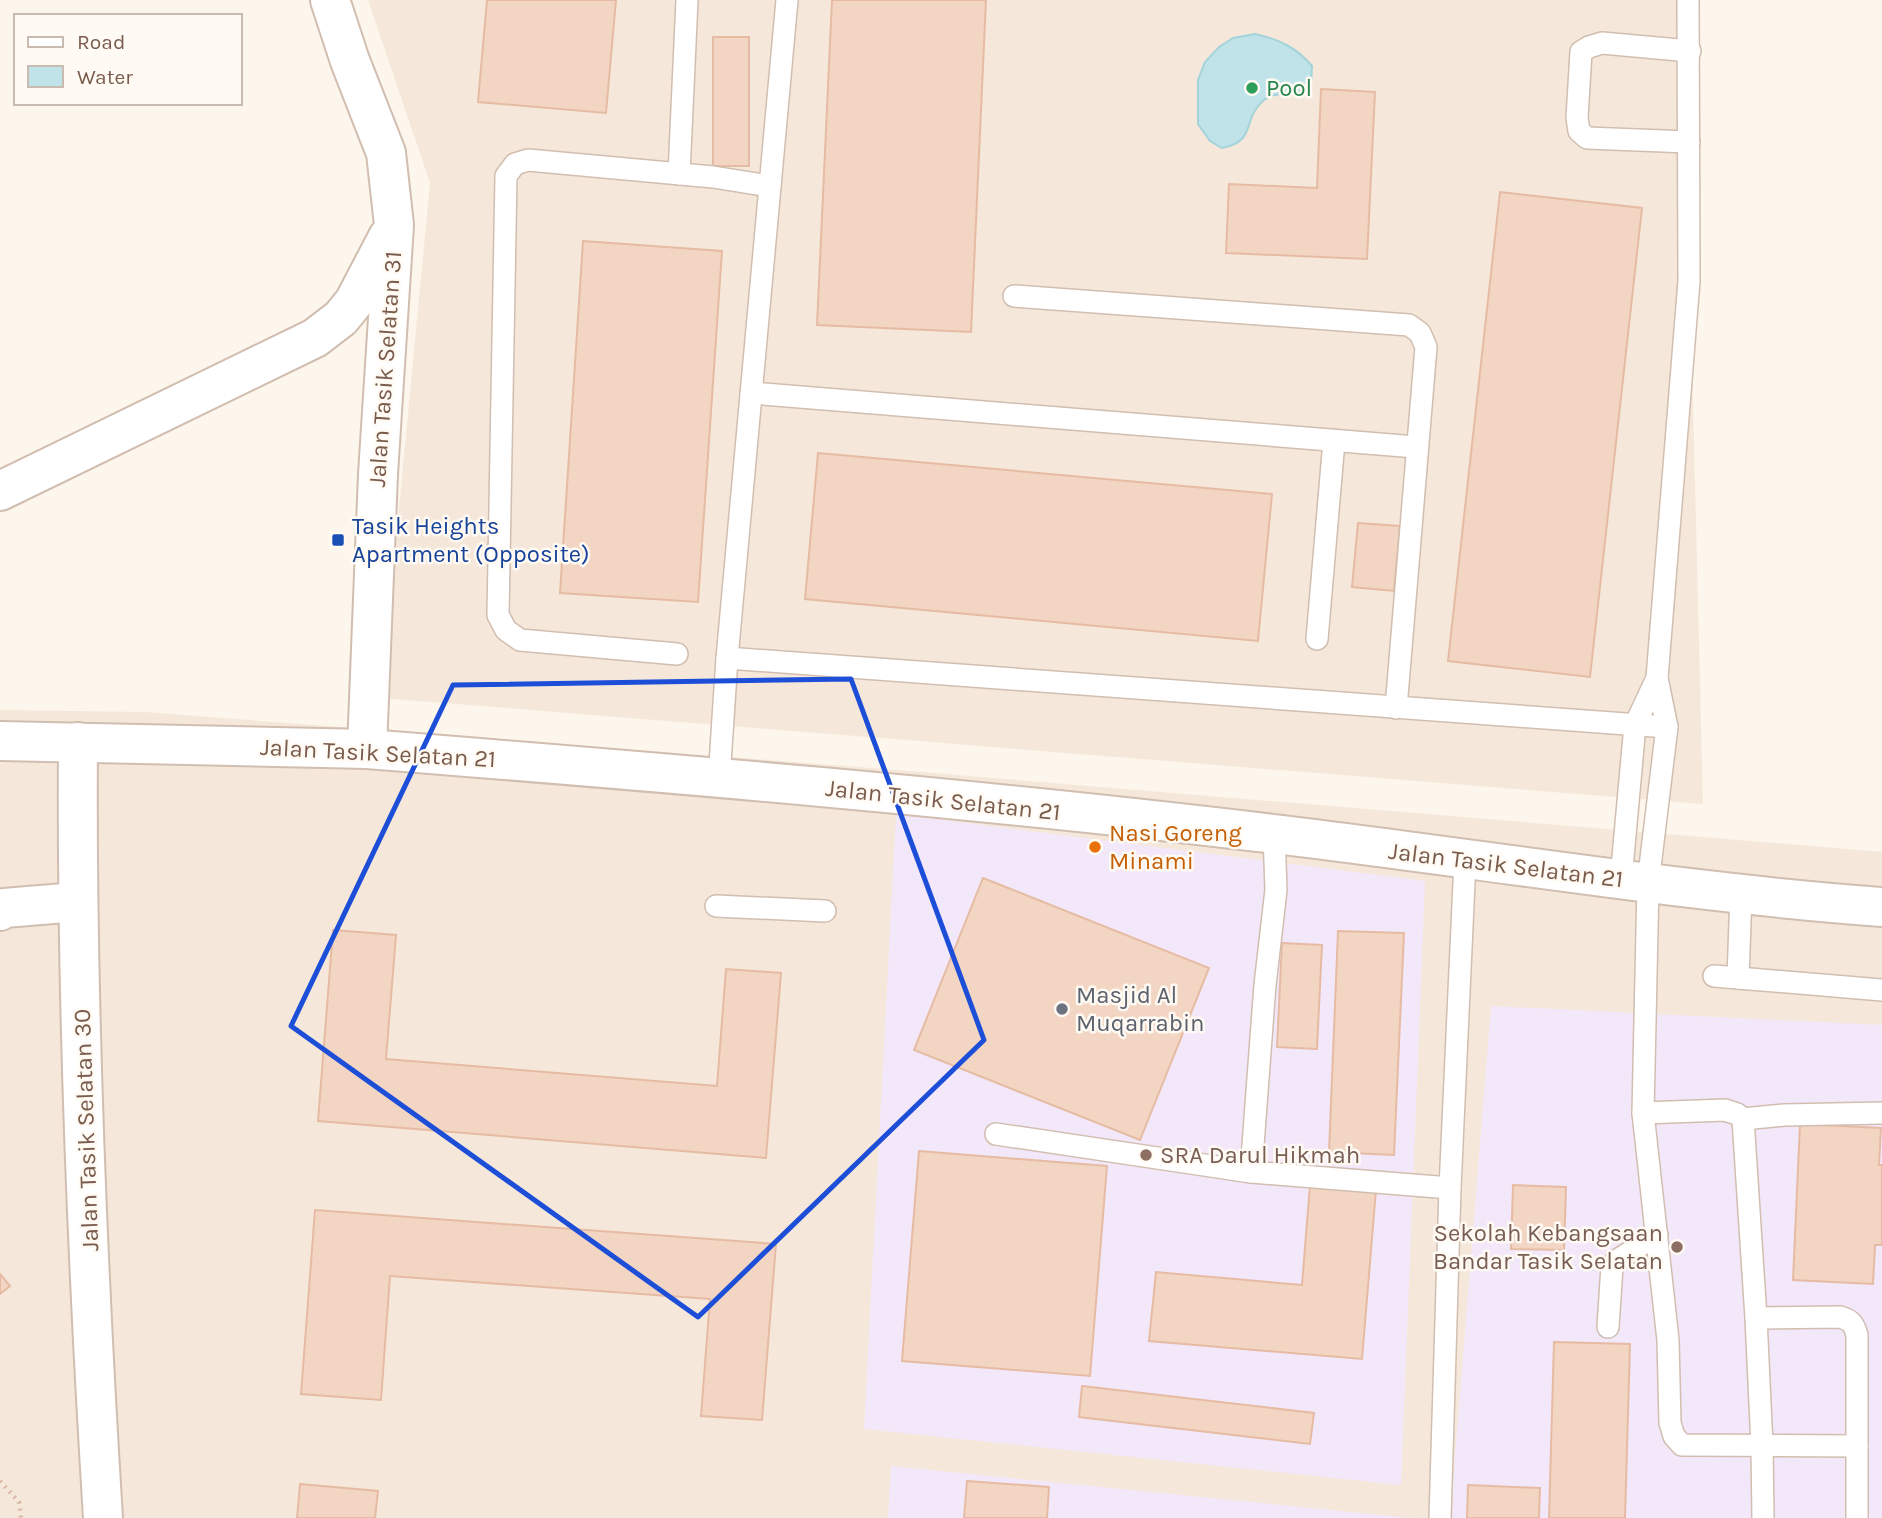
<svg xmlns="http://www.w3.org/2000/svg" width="1882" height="1518" font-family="Karla,sans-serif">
<rect width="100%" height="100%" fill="#fdf6ec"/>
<g fill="#f5e8da">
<path d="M368,0H1683L1703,804L381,698L430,183Z"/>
<path d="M0,710L145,712L885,769L1882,852V1518H0Z"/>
</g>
<g fill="#f3e8fa">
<path d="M896,814L1425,881L1401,1485L864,1429Z"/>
<path d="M1491,1006L1882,1025V1518H1452L1454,1469Z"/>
<path d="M891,1466L1411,1518H888Z"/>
</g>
<path fill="#bfe3e8" stroke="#a5d3da" stroke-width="2" d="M1255,34C1278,39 1296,47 1312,66L1311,85C1296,98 1276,90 1264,100C1241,119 1258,141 1222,148L1210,141L1198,124V80L1205,62L1219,47L1233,38Z"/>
<g fill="#f3d5c3" stroke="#e6bba3" stroke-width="2">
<path d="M487,0H616L606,113L478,102Z"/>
<path d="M832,0H986L971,332L817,325Z"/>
<rect x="713" y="37" width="36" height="129"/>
<path d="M1321,89L1375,92L1367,259L1226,253L1229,184L1317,188Z"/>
<path d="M1500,192L1642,208L1590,677L1448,661Z"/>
<path d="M583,241L722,251L698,602L560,593Z"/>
<path d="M818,453L1272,494L1258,641L805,599Z"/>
<path d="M1358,523L1400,526L1394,591L1352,587Z"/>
<path d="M983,878L1209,968L1140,1140L914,1050Z"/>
<path d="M333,930L396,935L386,1059L717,1086L726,969L781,973L766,1158L318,1121Z"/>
<path d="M1338,931L1404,933L1394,1155L1329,1152Z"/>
<path d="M1282,943L1322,945L1317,1049L1277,1047Z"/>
<path d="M1800,1124L1881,1128L1879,1165H1882V1245H1875L1873,1284L1793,1280Z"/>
<path d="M919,1151L1107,1166L1090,1376L902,1361Z"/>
<path d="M1310,1185L1376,1190L1362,1359L1149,1341L1156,1272L1302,1285Z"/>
<path d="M1513,1185L1566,1187L1564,1250L1511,1249Z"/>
<path d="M315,1210L776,1244L762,1420L701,1416L710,1299L390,1276L381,1400L301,1394Z"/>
<path d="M0,1274L10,1286L0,1294Z"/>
<path d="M1554,1342L1630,1344L1625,1518H1549Z"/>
<path d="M1082,1386L1314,1413L1310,1444L1079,1417Z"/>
<path d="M967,1481L1049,1487L1047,1518H964Z"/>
<path d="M300,1484L378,1491L375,1518H297Z"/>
<path d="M1468,1485L1540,1488L1539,1518H1467Z"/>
</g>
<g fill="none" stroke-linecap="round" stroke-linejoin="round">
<defs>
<g id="service">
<path d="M1688,0L1689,281L1657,678L1667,727L1648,883L1643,1113L1668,1340L1670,1423L1674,1436L1682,1445L1857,1446"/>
<path d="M1689,142L1587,138L1579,131L1577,118L1581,52L1589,47L1602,43L1690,51"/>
<path d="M679,174L687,0"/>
<path d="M1014,296L1409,325L1420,333L1426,347L1396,708"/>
<path d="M751,393L1416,447"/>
<path d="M1317,639L1334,441"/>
<path d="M677,654L520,640L506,630L498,615L506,176L515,164L528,160L713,177L770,186"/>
<path d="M727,658L1667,727"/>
<path d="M719,779L727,658L787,0"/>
<path d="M1621,879L1635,725L1657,678"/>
<path d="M1741,894L1738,978L1882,990"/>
<path d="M716,906L825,911"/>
<path d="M1714,976L1738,978"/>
<path d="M1643,1113L1725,1110L1737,1114L1743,1119L1756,1318L1762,1446L1763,1518"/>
<path d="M1743,1119L1784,1115L1882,1113"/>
<path d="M996,1134L1251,1172L1265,985L1276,890L1274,834"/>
<path d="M1251,1172L1450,1188"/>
<path d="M1756,1318L1840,1317C1851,1320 1854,1324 1857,1335V1518"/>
<path d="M1608,1327L1612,1266L1616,1261L1657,1235"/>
<path d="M1440,1518L1450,1188L1465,861"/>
</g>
<g id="minor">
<path d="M78,742C76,1000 87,1260 103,1518"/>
<path d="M367,749C670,773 973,798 1274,834C1477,858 1678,892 1882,907"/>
<path d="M0,911L4,908L77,902"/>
</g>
<g id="tertiary">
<path d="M0,491L315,338L341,318L354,302L388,237"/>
<path d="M0,741L367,749L378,474L394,225L386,153L350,61L330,0"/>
</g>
</defs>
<use href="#service" stroke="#d1beb0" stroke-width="24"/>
<use href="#minor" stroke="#d1beb0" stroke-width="42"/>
<use href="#tertiary" stroke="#d1beb0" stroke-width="42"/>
<path stroke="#d9b8a5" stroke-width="4.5" stroke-dasharray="2 5" stroke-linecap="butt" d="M0,1481L19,1502L21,1518"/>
<use href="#service" stroke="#fff" stroke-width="21"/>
<use href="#minor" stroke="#fff" stroke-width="38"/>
<use href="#tertiary" stroke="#fff" stroke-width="38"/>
</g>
<path fill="none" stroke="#1d4ed8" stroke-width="5" stroke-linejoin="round" d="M851,679L984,1040L698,1317L291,1026L453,685Z"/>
<circle fill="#2e9e5b" stroke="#fffaf3" stroke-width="2.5" cx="1252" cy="88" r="7"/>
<rect fill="#1a4fb4" stroke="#fffaf3" stroke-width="2.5" x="331" y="533" width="14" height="14" rx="3.5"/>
<circle fill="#e8710a" stroke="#fffaf3" stroke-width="2.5" cx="1095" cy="847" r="7"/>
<circle fill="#6b7280" stroke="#fffaf3" stroke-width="2.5" cx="1062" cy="1009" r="7"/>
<g fill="#8d6e63" stroke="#fffaf3" stroke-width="2.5">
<circle cx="1146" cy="1155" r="7"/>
<circle cx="1677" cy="1247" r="7"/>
</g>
<g text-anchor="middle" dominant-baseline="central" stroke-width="5" stroke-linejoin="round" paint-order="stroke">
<g font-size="24" fill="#27864d" stroke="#fffaf3" text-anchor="start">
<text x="1266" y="88">Pool</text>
</g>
<g font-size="24" fill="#7a5c4d" stroke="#fffaf3">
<text transform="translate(385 369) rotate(-86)">Jalan Tasik Selatan 31</text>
<text transform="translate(378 753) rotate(3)">Jalan Tasik Selatan 21</text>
<text transform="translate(943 800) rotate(6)">Jalan Tasik Selatan 21</text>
<text transform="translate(1506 865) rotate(7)">Jalan Tasik Selatan 21</text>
<text transform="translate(86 1130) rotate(-92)">Jalan Tasik Selatan 30</text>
</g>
<g font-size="24" fill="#164399" stroke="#fffaf3" text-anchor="start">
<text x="352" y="526">Tasik Heights<tspan x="352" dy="28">Apartment (Opposite)</tspan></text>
</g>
<g font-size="24" fill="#c56008" stroke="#fffaf3" text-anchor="start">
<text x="1109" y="833">Nasi Goreng<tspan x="1109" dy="28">Minami</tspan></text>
</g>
<g font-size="24" fill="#5b616d" stroke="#fffaf3" text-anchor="start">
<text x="1076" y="995">Masjid Al<tspan x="1076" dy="28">Muqarrabin</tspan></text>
</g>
<g font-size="24" fill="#785e54" stroke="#fffaf3" text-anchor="start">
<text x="1160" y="1155">SRA Darul Hikmah</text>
<text x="1663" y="1233" text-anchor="end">Sekolah Kebangsaan<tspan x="1663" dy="28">Bandar Tasik Selatan</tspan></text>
</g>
</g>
<rect x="14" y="14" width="228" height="91" fill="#fffaf3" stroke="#cabbb1" stroke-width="2"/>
<rect x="28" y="37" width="35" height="10" fill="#ffffff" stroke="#cabbb1" stroke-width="2"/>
<text x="77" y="49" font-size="21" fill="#7a5c4d">Road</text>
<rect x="28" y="66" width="35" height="21" fill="#bfe3e8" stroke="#cabbb1" stroke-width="2"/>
<text x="77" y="84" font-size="21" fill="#7a5c4d">Water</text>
</svg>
